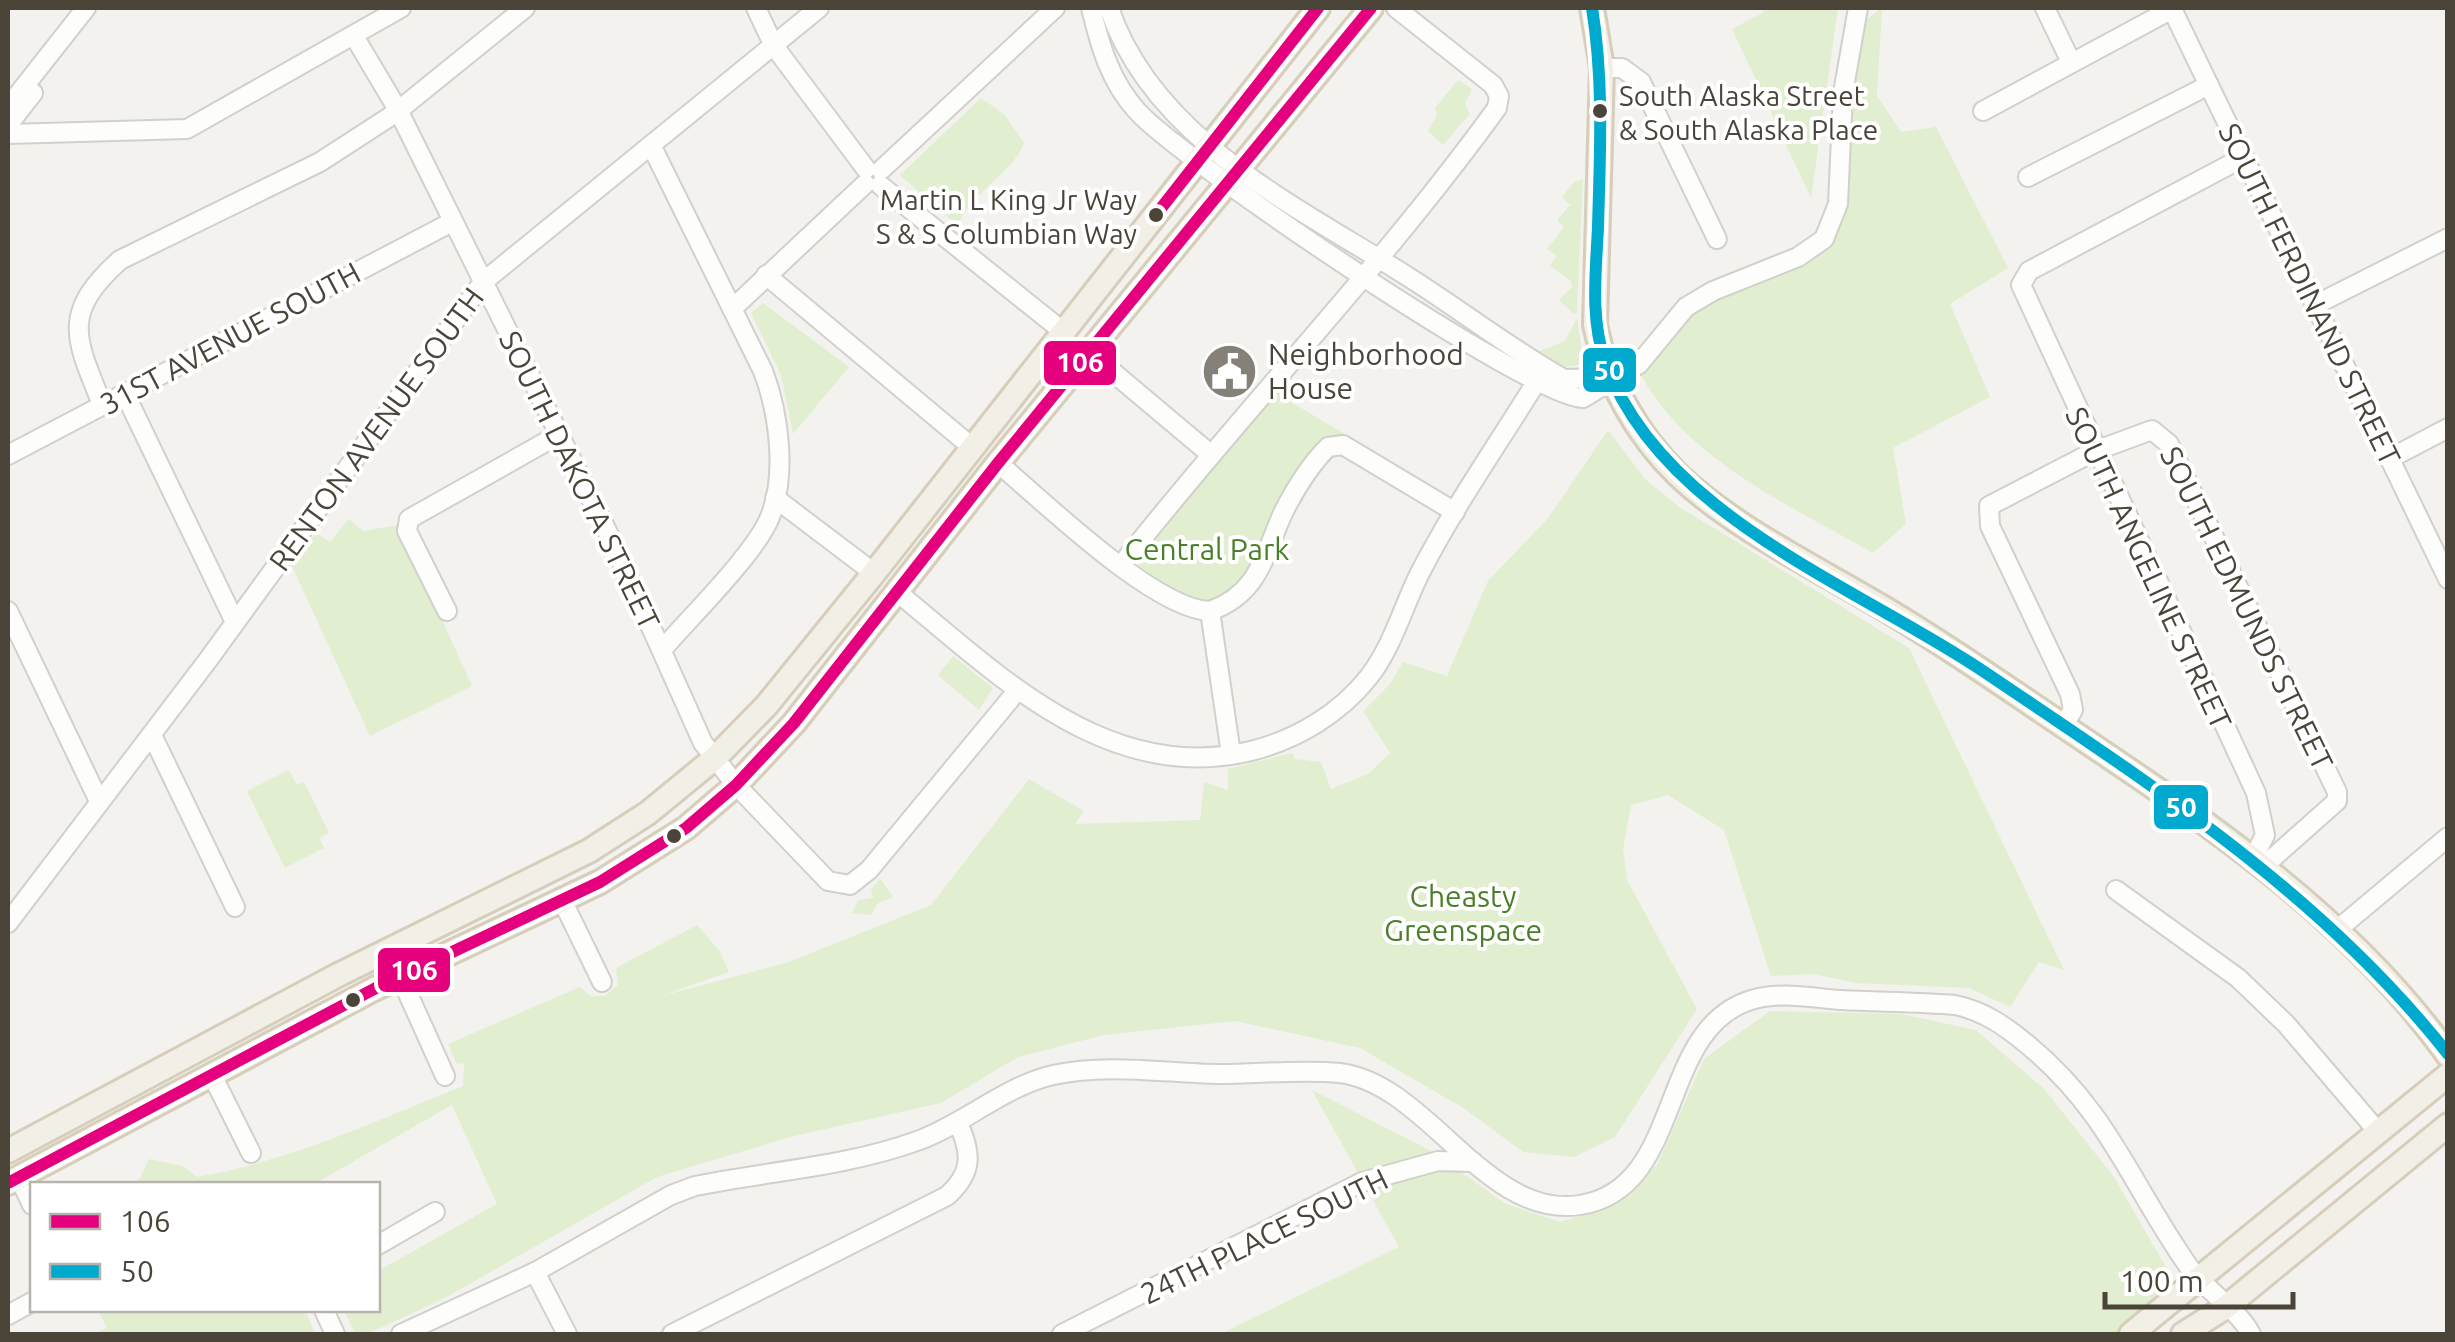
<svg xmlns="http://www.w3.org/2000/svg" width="2455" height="1342" font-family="Ubuntu,sans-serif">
<rect width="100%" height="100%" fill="#f4f2ee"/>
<g fill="#e1eecf">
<path d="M1762,8H1838L1811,198L1732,29L1764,12Z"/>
<path d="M1882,8L1877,96L1901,132L1936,127L2008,268L1950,304L1990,397L1893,448L1906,524L1873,553C1791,506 1688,461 1641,375L1687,317L1714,300L1777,276L1825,247L1847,194L1850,82L1863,22Z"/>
<path d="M1458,80L1472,89L1465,103L1470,114L1443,145L1428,131L1437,115L1435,108Z"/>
<path d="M981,98L1005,115L1024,143C1013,174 969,193 958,226L900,175Z"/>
<path d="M1583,179L1577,313L1574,314L1559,300L1572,287L1571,281L1550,266L1557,256L1547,249L1564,227L1557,220L1570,205L1562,197L1574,182Z"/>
<path d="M763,303L849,367L793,434L781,375L751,313Z"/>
<path d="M1577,318L1583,358L1579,365L1565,367L1540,351L1565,341Z"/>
<path d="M1287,383L1291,402L1348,436L1333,435L1320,440L1276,509L1244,584L1219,599L1186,601L1138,565L1139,556Z"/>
<path d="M1608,430L1645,479L1678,506L1909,648L2064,970L2039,962L2010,1007L1969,988L1855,983L1814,974L1771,976L1724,830L1668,795L1631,805L1623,849L1627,880L1697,1009L1615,1137L1574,1157L1523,1152L1465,1109L1360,1048L1235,1021L1104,1035L1018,1057L941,1103L794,1136L657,1177L443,1299L367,1334H355L344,1310H378V1271L497,1204L452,1105L314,1184H137L149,1159L183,1166L197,1177C290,1161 376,1121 463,1086L464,1063L457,1064L448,1044L580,987L591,996H605L618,985L616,968L697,925L720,952L729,972L661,996L786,963L931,905L1029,779L1084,811L1075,824L1200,820L1204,782L1228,790V769L1292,753L1295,759L1321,762L1331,789L1368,774L1390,753L1363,711L1390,684L1403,662L1447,676L1488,581L1549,517Z"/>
<path d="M349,519L363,531L399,525L472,686L370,736L292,566L316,533L330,542Z"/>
<path d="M953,656L993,688L979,710L938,675Z"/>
<path d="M289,770L297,785L304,782L329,833L319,838L324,848L285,868L247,791Z"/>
<path d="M880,879L893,897L878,903L871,915L852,913L858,900L873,898L871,889Z"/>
<path d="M1770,1011L1901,1014L1976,1030L2045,1090L2114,1177L2173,1279L2116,1334H1220L1399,1247L1312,1090L1435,1153L1504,1203L1560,1222L1607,1207L1657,1165L1704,1059Z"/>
<path d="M98,1310H305L315,1334H91L107,1328Z"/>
</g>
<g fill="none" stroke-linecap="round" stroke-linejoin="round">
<defs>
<g id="minor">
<path d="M756,8L774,46L866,169"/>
<path d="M1091,8C1100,46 1110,81 1137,111C1181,160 1530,397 1583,398L1639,364L1686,307L1713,291L1798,257L1824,239L1838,204L1843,93L1858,8"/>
<path d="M1109,8C1154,141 1299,207 1410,278C1462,311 1511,349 1564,379L1612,378"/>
<path d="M2045,8L2070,60"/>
<path d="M2172,9L2448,579"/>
<path d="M354,36L398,110L615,547L703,743L736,785L828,881L850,885L869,870L1017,691"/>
<path d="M1602,68H1622L1641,82L1717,239"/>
<path d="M8,107L86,8"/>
<path d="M1983,111L2174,8"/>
<path d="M8,125L33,93"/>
<path d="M8,134L187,129L401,8"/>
<path d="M651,145L763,371C779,413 787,475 770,517C755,554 690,617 662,650"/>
<path d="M2244,157L2029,271L2021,285L2256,793L2265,835L2254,857"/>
<path d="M881,170L1055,8"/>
<path d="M2028,177L2209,85"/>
<path d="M880,185L1065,333"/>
<path d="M766,275L973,448"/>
<path d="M2315,305L2448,238"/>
<path d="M732,309L865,184"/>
<path d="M1090,353L1209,453"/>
<path d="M126,396L235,622"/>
<path d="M102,404C75,338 61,313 120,260L320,162L394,114L525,8"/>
<path d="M8,455L452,222"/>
<path d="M2389,459L2448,428"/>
<path d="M998,463C1043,501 1155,610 1210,611L1231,754"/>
<path d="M775,498L874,573"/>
<path d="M1122,564C1243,410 1381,268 1497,108L1499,96L1493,85L1396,8"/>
<path d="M896,591C998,675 1110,788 1255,750C1299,738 1340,713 1368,678C1394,645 1403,605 1422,569C1458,500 1504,435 1545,368"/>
<path d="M8,611L99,801"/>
<path d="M447,611L407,531L409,519L558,435"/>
<path d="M1210,611C1259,594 1264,555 1283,513C1294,491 1311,464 1328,447L1343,445L1455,512"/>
<path d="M2063,726L2073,710L2070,694L1990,526L1989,506L2095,451L2152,430L2169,444L2337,792V801L2265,865"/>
<path d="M152,735L235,907"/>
<path d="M2116,890L2238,978L2286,1024L2379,1133"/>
<path d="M562,900L602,982"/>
<path d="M8,923L208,660L483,282L819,8"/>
<path d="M2337,930L2448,837"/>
<path d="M400,976L445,1076"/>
<path d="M212,1075L251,1153"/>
<path d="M19,1177L32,1205"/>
<path d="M378,1245L435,1212"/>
<path d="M535,1272L567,1334"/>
<path d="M324,1310L335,1334"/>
<path d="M8,1315L32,1302"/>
<path d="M401,1334L535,1272L671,1195L695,1186C769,1171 845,1167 917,1141C964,1124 1005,1086 1053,1075C1108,1063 1164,1073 1219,1074C1259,1074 1301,1069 1340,1073C1428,1084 1486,1220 1580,1205C1685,1189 1656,1029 1751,1000C1780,991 1812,998 1841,1000C1879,1002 1917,1002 1955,1005C1984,1011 2005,1026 2028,1045C2110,1113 2131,1185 2189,1267C2207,1292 2237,1308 2251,1334"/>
<path d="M672,1334L947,1196C973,1173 972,1153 958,1123"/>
<path d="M1062,1334L1362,1182L1438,1161L1473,1162"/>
</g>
<g id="major">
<path d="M1592,8L1602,68L1595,325C1606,380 1637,435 1678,475C1738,532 1829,574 1900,618C1956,652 2010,690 2065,727C2205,821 2348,915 2448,1055"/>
<path d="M8,1151L338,975L589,851L648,813L715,758L766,706L874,573L1318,8"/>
<path d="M8,1183L374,989L600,882L686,828L736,785L794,723L998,463L1371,8"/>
<path d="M2131,1334L2448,1075"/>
<path d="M2183,1334L2226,1307L2448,1125"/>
</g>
</defs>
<use href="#minor" stroke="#d2d0cb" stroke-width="22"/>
<use href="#major" stroke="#d6cebb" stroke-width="28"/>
<use href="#minor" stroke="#fdfdfc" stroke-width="18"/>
<use href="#major" stroke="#f2efe6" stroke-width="22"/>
<defs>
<g id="bus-1">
<path d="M1155,216L1318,8"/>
<path d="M8,1183L374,989L600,882L686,828L736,785L794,723L998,463L1371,8"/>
</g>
<path id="bus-2" d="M1592,8C1604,81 1600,153 1598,227C1596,272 1590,318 1605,361C1658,514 1856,586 1983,671C2152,785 2321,893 2448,1054"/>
</defs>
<use href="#bus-1" stroke="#fff" stroke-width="20"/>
<use href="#bus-2" stroke="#fff" stroke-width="20"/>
<use href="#bus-1" stroke="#e5007d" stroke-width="12"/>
<use href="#bus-2" stroke="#00a9ce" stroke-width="12"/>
</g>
<defs>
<symbol id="civic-disc" viewBox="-11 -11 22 22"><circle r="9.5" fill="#868178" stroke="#fff"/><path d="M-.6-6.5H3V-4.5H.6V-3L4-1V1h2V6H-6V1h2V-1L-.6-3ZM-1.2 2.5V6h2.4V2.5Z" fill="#fff"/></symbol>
</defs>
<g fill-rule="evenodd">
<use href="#civic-disc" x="1198" y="340" width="63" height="63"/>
</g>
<g fill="#4b4439" stroke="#fff" stroke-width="4">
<circle cx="1600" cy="111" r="9"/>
<circle cx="1156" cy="215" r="9"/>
<circle cx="674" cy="836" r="9"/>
<circle cx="353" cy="1000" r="9"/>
</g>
<g text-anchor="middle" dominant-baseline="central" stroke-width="8" stroke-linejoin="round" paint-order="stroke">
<g font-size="28" fill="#4b4439" stroke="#fff" text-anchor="start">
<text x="1619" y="95">South Alaska Street<tspan x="1619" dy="34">&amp; South Alaska Place</tspan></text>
<text x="1137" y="199" text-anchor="end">Martin L King Jr Way<tspan x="1137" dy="34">S &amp; S Columbian Way</tspan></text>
</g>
<g font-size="30" fill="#4b4439" stroke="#fff">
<text transform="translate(2310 294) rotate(64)">SOUTH FERDINAND STREET</text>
<text transform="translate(230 338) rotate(-28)">31ST AVENUE SOUTH</text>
<text transform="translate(376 429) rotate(-54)">RENTON AVENUE SOUTH</text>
<text transform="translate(580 480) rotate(64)">SOUTH DAKOTA STREET</text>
<text transform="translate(2149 568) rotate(65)">SOUTH ANGELINE STREET</text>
<text transform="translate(2247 608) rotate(64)">SOUTH EDMUNDS STREET</text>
<text transform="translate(1264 1236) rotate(-26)">24TH PLACE SOUTH</text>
</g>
<g font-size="30" fill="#4b4439" stroke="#fff" text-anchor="start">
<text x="1268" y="354">Neighborhood<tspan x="1268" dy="34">House</tspan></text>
</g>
<g font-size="30" fill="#4a7f2a" stroke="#fff">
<text x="1207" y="549">Central Park</text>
<text x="1463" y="896">Cheasty<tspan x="1463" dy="34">Greenspace</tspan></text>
</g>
</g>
<g stroke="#fff" stroke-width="4">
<rect x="1042" y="339" width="76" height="48" rx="10" fill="#e5007d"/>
<rect x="1581" y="346" width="57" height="48" rx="10" fill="#00a9ce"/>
<rect x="2152" y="783" width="58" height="48" rx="10" fill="#00a9ce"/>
<rect x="376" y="946" width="76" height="48" rx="10" fill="#e5007d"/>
</g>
<g font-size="28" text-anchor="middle" font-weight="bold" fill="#fff">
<text x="1080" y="372">106</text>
<text x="1609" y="380">50</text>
<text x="2181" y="817">50</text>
<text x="414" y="980">106</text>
</g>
<rect width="2455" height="1342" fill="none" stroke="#4b4439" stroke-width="20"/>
<rect x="30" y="1182" width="350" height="130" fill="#ffffff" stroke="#b7b4b0" stroke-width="2.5"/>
<rect x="50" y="1214" width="50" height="15" fill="#e5007d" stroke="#b7b4b0" stroke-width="2.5"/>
<text x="120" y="1232" font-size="30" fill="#4b4439">106</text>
<rect x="50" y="1264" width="50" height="15" fill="#00a9ce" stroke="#b7b4b0" stroke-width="2.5"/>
<text x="120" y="1282" font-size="30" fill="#4b4439">50</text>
<path d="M2105 1292v15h188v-15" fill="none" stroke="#4b4439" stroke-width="5"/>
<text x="2120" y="1292" font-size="30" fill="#4b4439" stroke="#ffffff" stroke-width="8" paint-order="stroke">100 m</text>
</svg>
